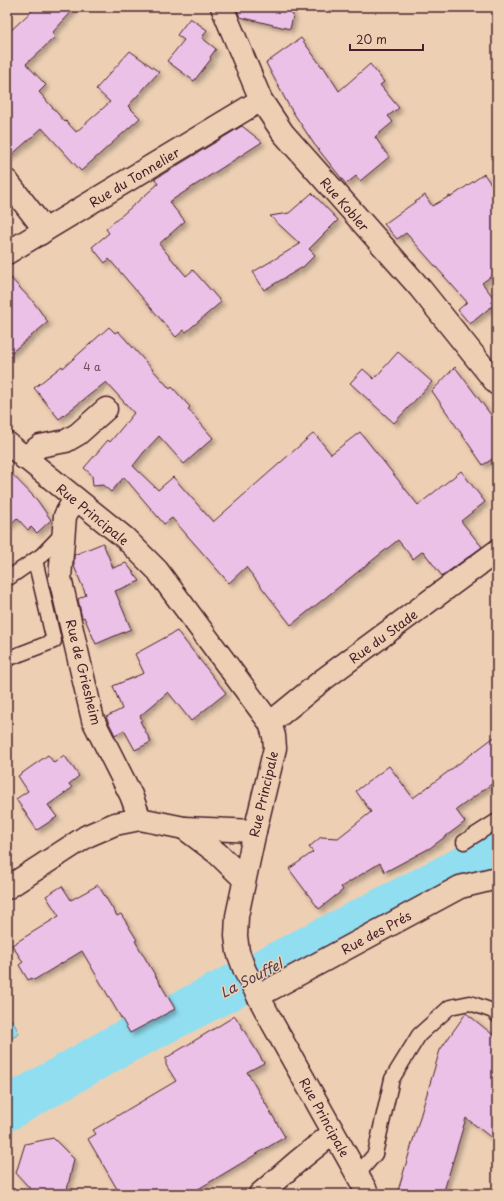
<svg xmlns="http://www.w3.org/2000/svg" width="504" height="1201" font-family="'Playpen Sans',sans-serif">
<defs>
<filter id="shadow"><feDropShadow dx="3.5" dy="3.5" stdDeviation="2" flood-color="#0004"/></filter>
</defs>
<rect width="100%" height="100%" fill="#edd0b4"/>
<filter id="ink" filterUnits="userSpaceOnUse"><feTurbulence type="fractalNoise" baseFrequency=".025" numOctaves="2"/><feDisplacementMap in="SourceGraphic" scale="8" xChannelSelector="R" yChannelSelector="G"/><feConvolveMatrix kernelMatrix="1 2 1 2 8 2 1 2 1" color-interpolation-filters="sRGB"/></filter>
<g filter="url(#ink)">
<path fill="#91def0" stroke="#7592a1" d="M7,1019L13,1021L19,1034L7,1041Z"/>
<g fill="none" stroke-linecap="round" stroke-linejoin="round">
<path stroke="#91def0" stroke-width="44" d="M7,1109L121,1044L497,851"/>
</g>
<g fill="#ecc1e7" stroke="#4a1f2b" filter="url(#shadow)">
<path d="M36,7H76L52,33L55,37L26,64L46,85L39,92L65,122L66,121L76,132L110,102L96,89L130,51L159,72L128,106L140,118L81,171L42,128L7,159V34Z"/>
<path d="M236,7H289L293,16L290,29L240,17Z"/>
<path d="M190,18L207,30L202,38L216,49L210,57L211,59L194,81L167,61L184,40L177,35Z"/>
<path d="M301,38L322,67L323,66L339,91L370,64L384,82L380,85L399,108L388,116L393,122L375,137L389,157L360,181L356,176L346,184L314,144L289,106L266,63Z"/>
<path d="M242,126L262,142L169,202L185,221L159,244L186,276L193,270L221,302L186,332L184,330L176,337L109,259L105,263L92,247L109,233L106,229L158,184L155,179Z"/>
<path d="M484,174L497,193V272L482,283L497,302L470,324L458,310L467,302L406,233L397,239L384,224L425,195L432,206L450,196L451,197Z"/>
<path d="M312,193L338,220L309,249L315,255L303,267L264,290L253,272L300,244L270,216L289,213Z"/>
<path d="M7,274L34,303L48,322L7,356Z"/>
<path d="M109,327L115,333L118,331L170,389L172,387L190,407L188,409L213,438L184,464L159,436L144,452L133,466L158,490L173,477L213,522L314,433L331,454L360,432L418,505L461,471L485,502L461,521L482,547L442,576L423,551L413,559L398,540L291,625L246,567L229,583L172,518L164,524L124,477L111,492L103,485L93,486L92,475L84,468L108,440L110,442L134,413L106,382L59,419L34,388L62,366L63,368Z"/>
<path d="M398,352L432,382L394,423L350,383L363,369L374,379Z"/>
<path d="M455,367L497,423V456L483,465L432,391Z"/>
<path d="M7,469L37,500L51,520L37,533L31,527L28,530L17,518L7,527Z"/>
<path d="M103,543L113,568L126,563L140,581L115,591L131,629L96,644L84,617L82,618L78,599L86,595L74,566V555Z"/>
<path d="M177,631L226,693L191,721L168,692L140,716L142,720L140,721L151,742L135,750L124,730L115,735L106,717L122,709L113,686L144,673L135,654Z"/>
<path d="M497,735V780L456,810L465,822L430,848L385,872L380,863L341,887L343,890L319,909L289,869L313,852L309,847L321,837L338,838L371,812L356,791L389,766L413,798Z"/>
<path d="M48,755L54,763L64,755L79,776L69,784L72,788L48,805L57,817L37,830L16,799L28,791L18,776Z"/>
<path d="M98,885L117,916L121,914L137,940L135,941L175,1009L130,1033L82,951L34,980L32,978L28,980L19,965L23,962L12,945L59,916L46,896L62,886L71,900Z"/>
<path d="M466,1013L497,1038V1142L466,1118L443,1194H397L440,1050Z"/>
<path d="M235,1016L264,1063L247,1072L285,1137L190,1194H120L88,1139L96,1134L93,1130L176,1081L166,1065V1058Z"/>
<path d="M53,1138L74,1159L66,1194H35L16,1173L25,1144Z"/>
</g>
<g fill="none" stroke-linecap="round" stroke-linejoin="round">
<defs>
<g id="service">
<path d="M7,579L42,555L64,532"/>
<path d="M7,659L54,641L35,560"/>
<path d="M464,842L497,821"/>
<path d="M357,1175L375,1154L392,1079L419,1035L450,1007L470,1003L493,1011L497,1015"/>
</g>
<g id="minor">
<path d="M222,7L261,100L283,133L420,288L497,384"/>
<path d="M7,181L45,230L40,234"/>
<path d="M7,253L261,100"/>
<path d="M24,458L40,446L66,441L78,434L106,409"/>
<path d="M75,498L65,516L60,578L93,720L131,795L140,819L184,828"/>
<path d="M270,723L324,679L497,551"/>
<path d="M244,879L217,853L184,828L255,831"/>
<path d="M7,888L87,836L115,824L140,819"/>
<path d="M258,996L460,887L497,878"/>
<path d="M260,1194L298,1161L333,1133"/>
</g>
<path id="tertiary" d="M7,443L125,538L157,570L270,723L274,736L275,748L255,831L237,916L236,936L238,952L245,971L273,1024L368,1194"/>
</defs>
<use href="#service" stroke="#4a1f2b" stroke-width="17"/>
<use href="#minor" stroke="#4a1f2b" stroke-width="25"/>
<use href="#tertiary" stroke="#4a1f2b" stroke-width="25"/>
<use href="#service" stroke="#edd0b4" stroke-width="14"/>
<use href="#minor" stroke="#edd0b4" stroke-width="22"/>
<use href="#tertiary" stroke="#edd0b4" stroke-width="22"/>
</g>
</g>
<g text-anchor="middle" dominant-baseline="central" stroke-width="3" stroke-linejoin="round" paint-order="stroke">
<g font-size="11" fill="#72485a">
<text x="92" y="366">4 a</text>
</g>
<g font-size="13" fill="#4a1f2b" stroke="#edd0b4">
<text transform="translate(134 177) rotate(-31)">Rue du Tonnelier</text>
<text transform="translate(345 204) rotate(49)">Rue Kobler</text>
<text transform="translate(93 514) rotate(39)">Rue Principale</text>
<text transform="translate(383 636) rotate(-36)">Rue du Stade</text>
<text transform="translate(84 672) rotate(76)">Rue de Griesheim</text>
<text transform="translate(263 794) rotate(-77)">Rue Principale</text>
<text transform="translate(376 932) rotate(-28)">Rue des Prés</text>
<text transform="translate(325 1117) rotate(61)">Rue Principale</text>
</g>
<g font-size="14" font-style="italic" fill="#553c49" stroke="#edd0b4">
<text transform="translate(251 978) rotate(-27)">La Souffel</text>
</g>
</g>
<rect width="504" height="1201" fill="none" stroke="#edd0b4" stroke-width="24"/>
<rect x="12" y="12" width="480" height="1177" fill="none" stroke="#4a1f2b" stroke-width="1.5" filter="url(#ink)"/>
<path d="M350 44v6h73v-6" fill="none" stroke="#4a1f2b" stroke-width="2"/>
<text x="356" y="44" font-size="12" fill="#4a1f2b" stroke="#edd0b4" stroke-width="3" paint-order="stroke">20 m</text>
</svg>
